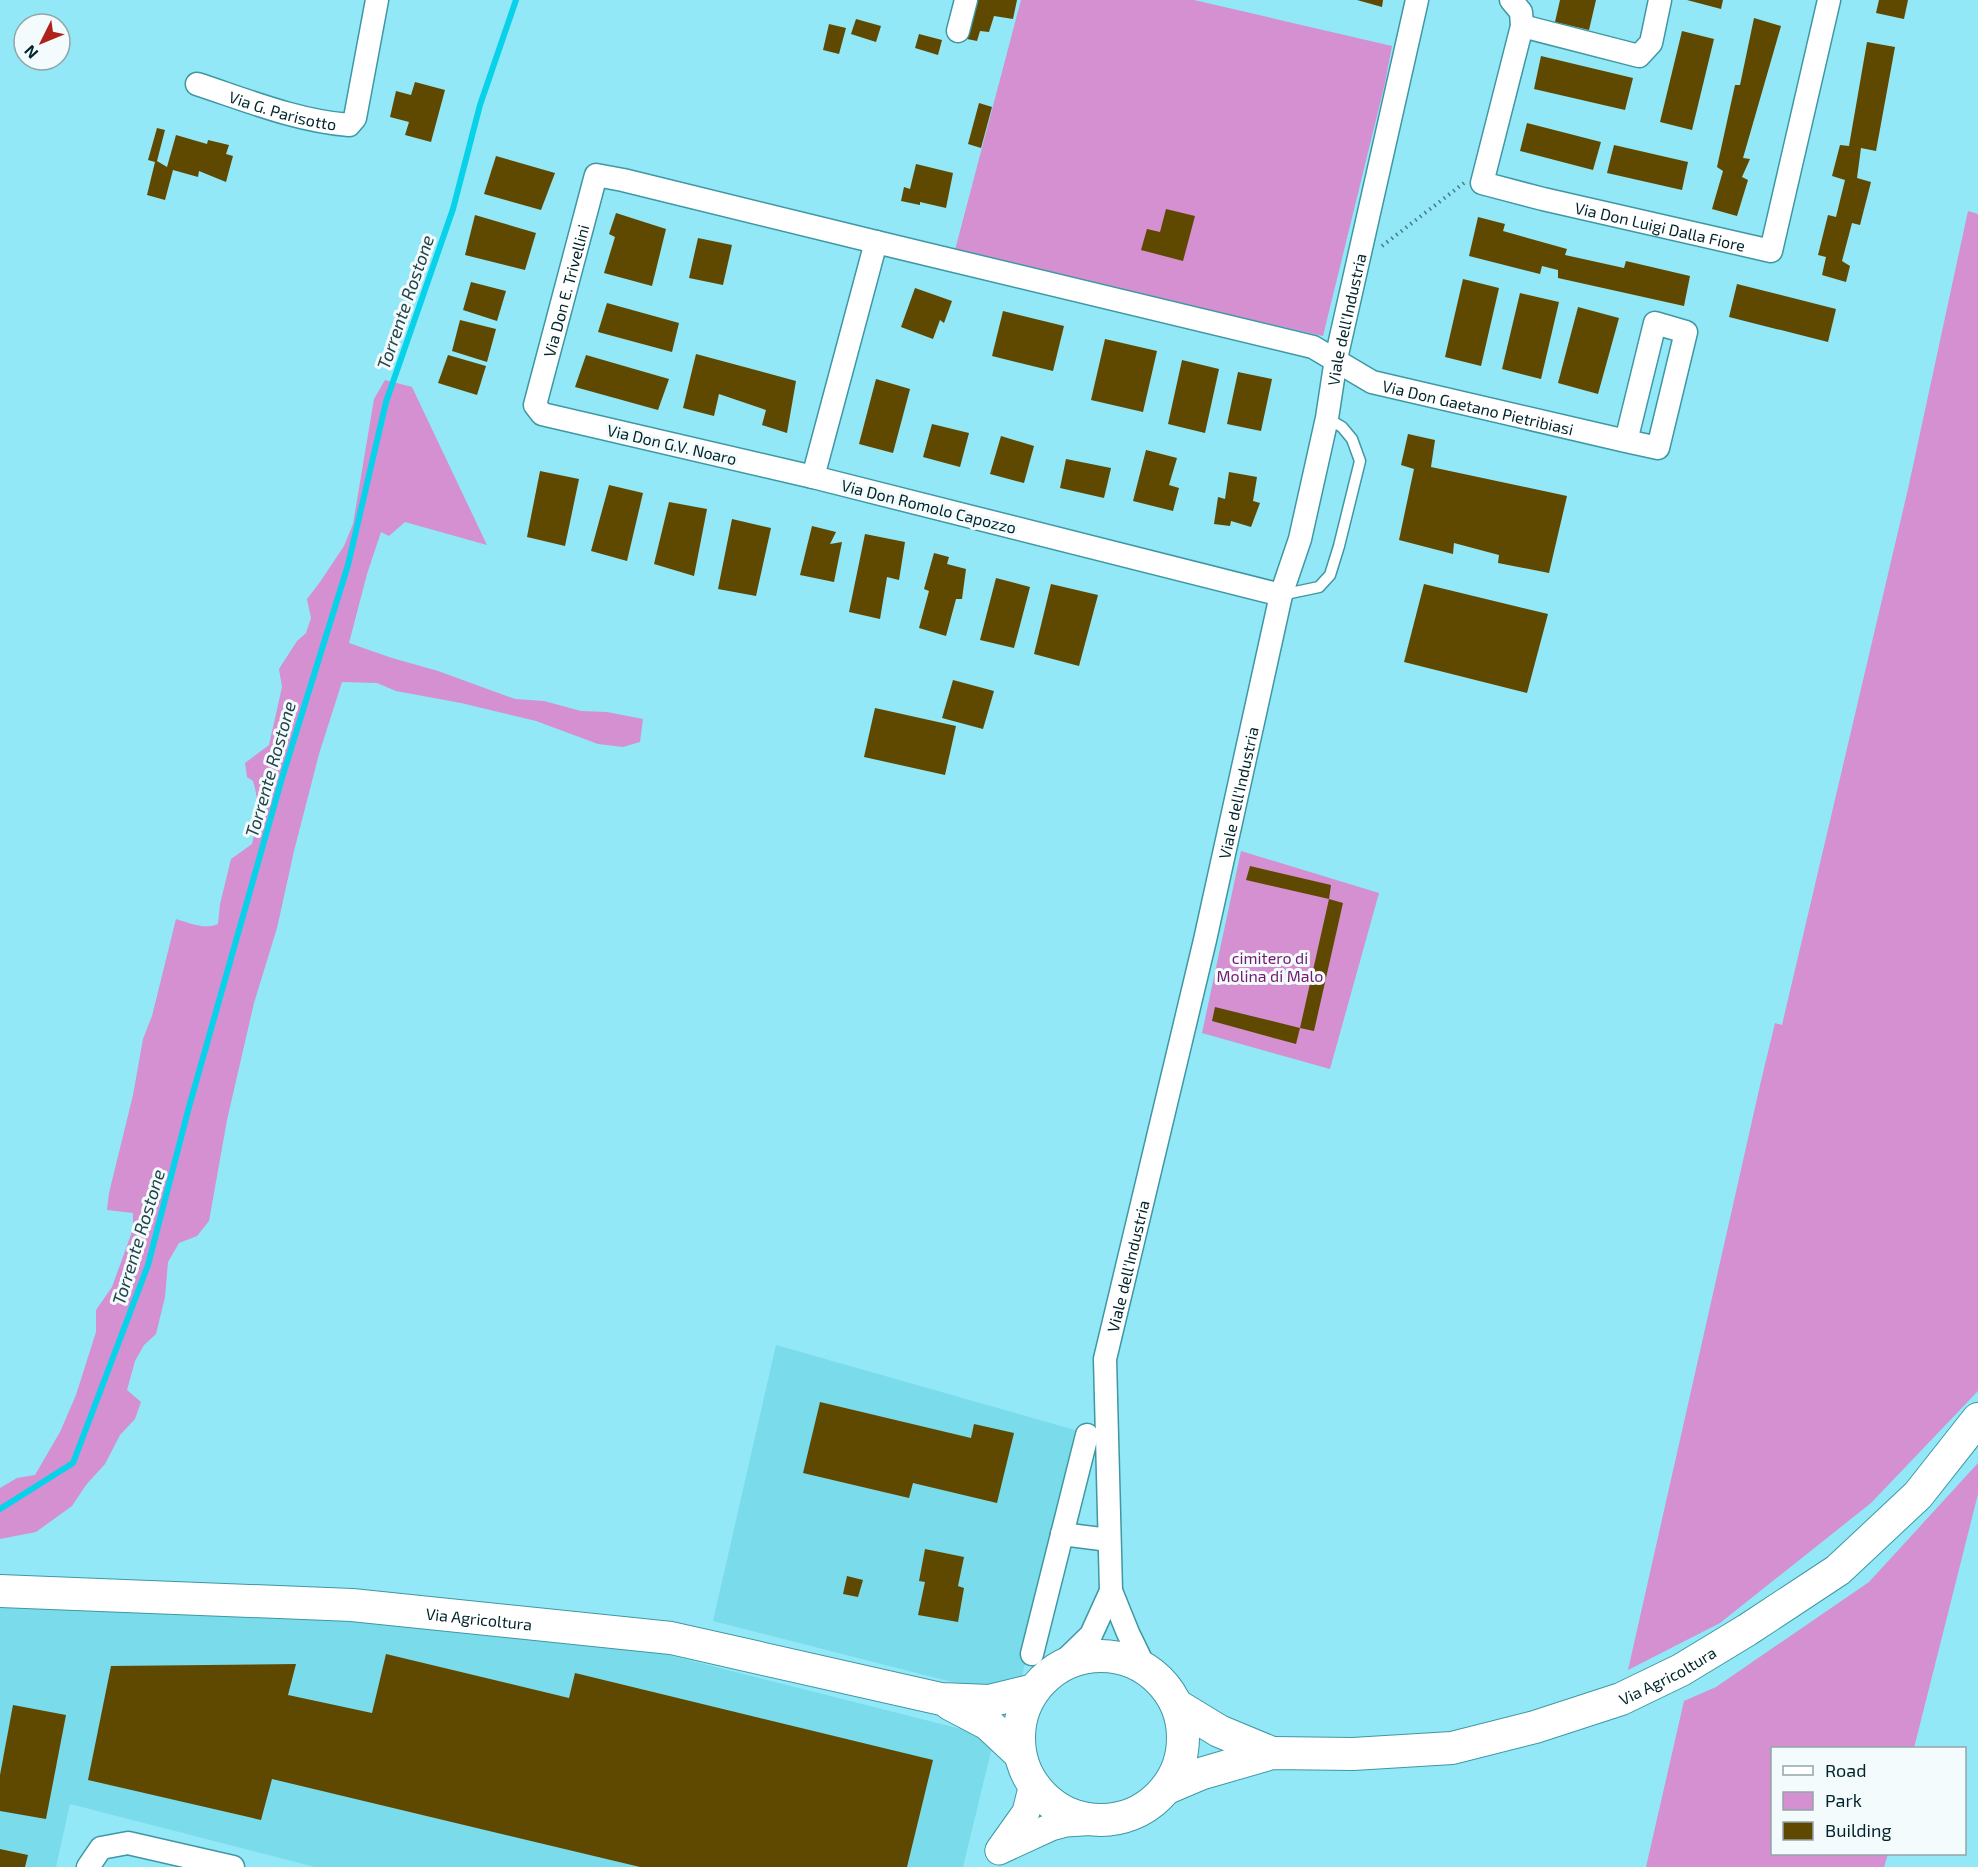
<svg xmlns="http://www.w3.org/2000/svg" width="1978" height="1867" font-family="'Exo 2',sans-serif">
<rect width="100%" height="100%" fill="#92e8f6"/>
<g fill="#7adbea">
<path d="M776,1345L1075,1430L1022,1677L991,1692L713,1621Z"/>
<path d="M0,1595L546,1624L961,1729L993,1743L963,1867H315L70,1804L56,1867H0Z"/>
</g>
<g fill="#d490d0">
<path d="M1021,0H1194L1392,46L1385,83L1323,336L1129,292L955,250Z"/>
<path d="M1968,211L1978,214V1391L1871,1503L1720,1623L1628,1670L1761,1081L1775,1023L1782,1025L1908,489Z"/>
<path d="M385,380L412,387L487,545L405,522L389,536L381,532L367,574L349,643L392,658L438,671L515,699L544,701L581,711L607,712L643,719L640,742L623,747L598,744L536,721L461,703L396,691L377,683L342,682L319,754L294,851L277,928L254,1003L227,1120L209,1221L197,1236L179,1243L168,1262L165,1297L156,1334L144,1345L135,1361L127,1390L141,1402L135,1419L120,1435L105,1464L86,1485L72,1506L36,1532L0,1539V1488L17,1478L35,1475L60,1432L76,1395L96,1332V1310L112,1287L133,1229V1213L107,1210L109,1193L133,1095L143,1039L152,1016L176,919C189,923 205,930 218,924L220,904L231,859L252,844C257,822 260,803 253,781L247,777L245,763L269,745L282,687L279,669L297,641L306,633L311,618L307,599L320,582L344,546L353,524L374,399Z"/>
<path d="M1241,851L1379,893L1330,1069L1202,1033Z"/>
<path d="M1978,1463V1494L1914,1748H1772V1854H1888L1884,1867H1646L1684,1701L1716,1687L1869,1582Z"/>
</g>
<g fill="none" stroke-linecap="round" stroke-linejoin="round">
<path stroke="#07d2e9" stroke-width="6" d="M0,1509L73,1463L148,1265L189,1107L282,778L348,565L386,402L453,209L480,105L516,0"/>
</g>
<g fill="#5f4901">
<path d="M977,0H1017L1013,19L994,16L989,32L980,31L977,41L967,39Z"/>
<path d="M1357,0H1383L1382,7Z"/>
<path d="M1560,0H1596L1589,30L1555,22Z"/>
<path d="M1687,0H1723L1721,9Z"/>
<path d="M1879,0H1908L1904,19L1876,13Z"/>
<path d="M1754,18L1781,26L1743,158L1750,159L1742,177L1748,180L1737,216L1712,209L1723,171L1717,167L1735,85H1740Z"/>
<path d="M856,19L881,26L876,42L851,34Z"/>
<path d="M829,24L846,28L839,54L823,50Z"/>
<path d="M1682,31L1714,39L1692,130L1660,122Z"/>
<path d="M919,34L942,40L938,55L915,48Z"/>
<path d="M1867,42L1895,47L1876,151L1861,148L1857,178L1871,182L1860,225L1852,223L1842,261L1850,266L1846,282L1822,275L1826,257L1818,255L1828,215L1836,217L1845,180L1832,176L1840,145L1849,146Z"/>
<path d="M1541,56L1633,78L1625,110L1534,89Z"/>
<path d="M415,82L445,90L431,142L405,135L409,122L390,117L396,91L411,95Z"/>
<path d="M979,103L992,107L981,148L968,144Z"/>
<path d="M1527,123L1601,142L1593,170L1520,151Z"/>
<path d="M157,128L165,130L157,161L167,167L176,135L207,144L208,140L229,145L226,154L233,156L226,182L199,171L198,177L173,170L165,200L147,195L155,162L148,160Z"/>
<path d="M1614,145L1688,162L1682,190L1607,173Z"/>
<path d="M496,156L555,173L541,210L484,194Z"/>
<path d="M916,164L953,173L946,208L920,202V205L901,201L904,187L910,189Z"/>
<path d="M1166,209L1195,216L1183,261L1141,250L1147,229L1160,232Z"/>
<path d="M616,213L666,229L652,286L604,273L615,237L609,234Z"/>
<path d="M475,215L536,233L525,270L465,255Z"/>
<path d="M1478,217L1505,224L1503,231L1567,249L1565,255L1624,268L1626,261L1690,276L1684,306L1558,278V270L1542,266L1540,274L1469,256Z"/>
<path d="M698,238L732,245L723,285L689,278Z"/>
<path d="M1463,279L1499,288L1481,366L1445,357Z"/>
<path d="M471,282L506,291L497,321L463,310Z"/>
<path d="M1737,284L1836,309L1828,342L1729,317Z"/>
<path d="M915,288L952,301L944,323L940,320L933,339L901,327Z"/>
<path d="M1520,293L1559,302L1541,379L1502,369Z"/>
<path d="M607,303L679,323L672,352L598,332Z"/>
<path d="M1578,307L1619,318L1598,394L1558,383Z"/>
<path d="M1003,311L1064,326L1053,371L992,356Z"/>
<path d="M460,320L496,329L487,362L452,351Z"/>
<path d="M1105,339L1157,351L1143,412L1091,400Z"/>
<path d="M696,354L796,381L787,433L762,425L766,410L719,394L714,416L683,408Z"/>
<path d="M448,355L486,366L477,395L438,383Z"/>
<path d="M586,355L669,379L658,410L575,387Z"/>
<path d="M1182,360L1219,369L1205,433L1168,424Z"/>
<path d="M1238,372L1272,379L1261,431L1227,424Z"/>
<path d="M876,379L910,389L893,453L859,444Z"/>
<path d="M932,424L969,433L960,467L923,457Z"/>
<path d="M1408,434L1435,440L1431,467L1567,496L1549,573L1498,563L1499,555L1454,543L1453,554L1399,540L1414,469L1401,465Z"/>
<path d="M1001,436L1034,446L1024,483L990,474Z"/>
<path d="M1146,450L1177,458L1169,485L1179,488L1173,511L1133,501Z"/>
<path d="M1066,459L1111,468L1104,498L1060,488Z"/>
<path d="M540,471L579,479L565,546L527,537Z"/>
<path d="M1229,472L1257,477L1253,501L1260,503L1251,527L1231,521L1230,526L1214,524L1218,497L1225,499Z"/>
<path d="M609,485L643,493L627,561L591,551Z"/>
<path d="M669,502L707,509L694,576L654,564Z"/>
<path d="M732,519L771,528L756,596L718,589Z"/>
<path d="M812,526L836,532L830,544L842,542L834,582L800,575Z"/>
<path d="M865,534L905,542L899,580L887,577L880,619L849,612Z"/>
<path d="M934,553L949,557L947,564L966,569L962,599H956L946,636L919,628L929,591L924,589Z"/>
<path d="M996,578L1030,587L1014,648L980,640Z"/>
<path d="M1051,584L1098,595L1079,666L1034,654Z"/>
<path d="M1424,584L1548,614L1527,693L1404,662Z"/>
<path d="M953,680L994,691L983,729L942,718Z"/>
<path d="M875,708L956,726L945,775L864,757Z"/>
<path d="M1250,866L1331,885L1329,899L1343,903L1314,1031L1300,1028L1329,899L1246,880Z"/>
<path d="M1215,1007L1300,1028L1296,1044L1212,1021Z"/>
<path d="M820,1402L971,1438L974,1424L1014,1433L997,1503L913,1483L909,1498L803,1473Z"/>
<path d="M925,1549L964,1557L958,1586L964,1588L958,1622L918,1615L925,1582L919,1581Z"/>
<path d="M847,1576L863,1580L858,1597L843,1594Z"/>
<path d="M386,1654L569,1698L575,1673L933,1760L907,1867H640L272,1779L261,1820L88,1780L111,1666L296,1664L288,1695L372,1713Z"/>
<path d="M13,1705L66,1715L46,1819L0,1811V1775Z"/>
<path d="M0,1849L28,1855L25,1867H0Z"/>
</g>
<g fill="none" stroke-linecap="round" stroke-linejoin="round">
<defs>
<path id="service" d="M1281,595L1319,587L1330,575L1339,546L1360,461L1352,439L1342,427L1327,418"/>
<g id="minor">
<path id="s1" d="M1511,0L1521,12L1522,26L1482,183L1543,199L1771,251L1829,0"/>
<path d="M1522,26L1639,56L1651,43L1660,0"/>
<path d="M958,31L966,0"/>
<path id="s2" d="M197,84C246,100 297,121 349,125L355,118L377,0"/>
<path id="s3" d="M813,477L542,414L535,405L593,186L596,175L623,180L876,242"/>
<path id="s4" d="M1281,595L813,477L876,242L1313,347L1372,382L1626,441L1658,448L1686,332L1655,323L1626,441"/>
<path d="M1062,1534L1109,1540"/>
<path d="M1032,1654L1087,1435"/>
<path id="s5" d="M1145,1668L1128,1633L1111,1591L1105,1359L1205,940L1281,595L1300,539L1327,418L1336,359L1417,0"/>
<path d="M1056,1669L1091,1635L1111,1591"/>
<path d="M88,1867L101,1848L128,1843L233,1867"/>
</g>
<g id="tertiary">
<path d="M999,1850L1026,1812L1033,1784"/>
<path d="M999,1851L1051,1827L1066,1823L1115,1820"/>
</g>
<g id="secondary">
<path id="s6" d="M0,1591L352,1605L671,1638L941,1699L989,1701L1034,1690"/>
<circle cx="1101" cy="1738" r="82"/>
<path d="M950,1704L988,1724L1020,1754"/>
<path d="M1178,1706L1219,1731L1272,1753"/>
<path id="s7" d="M1167,1788L1200,1774L1272,1753L1353,1754L1452,1748L1535,1727L1621,1699L1681,1670L1747,1630L1838,1570L1918,1495L1978,1419"/>
</g>
</defs>
<use href="#service" stroke="#3f97a4" stroke-width="13"/>
<use href="#minor" stroke="#3f97a4" stroke-width="25"/>
<use href="#tertiary" stroke="#3f97a4" stroke-width="29"/>
<use href="#secondary" stroke="#3f97a4" stroke-width="34"/>
<path stroke="#437e88" stroke-width="4" stroke-dasharray="1.5 4.5" stroke-linecap="butt" d="M1382,246L1464,183"/>
<use href="#service" stroke="#fff" stroke-width="10"/>
<use href="#minor" stroke="#fff" stroke-width="22"/>
<use href="#tertiary" stroke="#fff" stroke-width="27"/>
<use href="#secondary" stroke="#fff" stroke-width="32"/>
</g>
<g text-anchor="middle" dominant-baseline="central" stroke-width="6" stroke-linejoin="round" paint-order="stroke">
<g font-size="16" fill="#00242a" stroke="#f3fbfc">
<text stroke="none"><textPath href="#s2" startOffset="90">Via G. Parisotto</textPath></text>
<text stroke="none"><textPath href="#s1" startOffset="375">Via Don Luigi Dalla Fiore</textPath></text>
<text stroke="none"><textPath href="#s3" startOffset="408">Via Don E. Trivellini</textPath></text>
<text stroke="none"><textPath href="#s5" startOffset="1384">Viale dell'Industria</textPath></text>
<text stroke="none"><textPath href="#s4" startOffset="1353">Via Don Gaetano Pietribiasi</textPath></text>
<text transform="translate(672 444) rotate(13)">Via Don G.V. Noaro</text>
<text transform="translate(929 506) rotate(14)">Via Don Romolo Capozzo</text>
<text stroke="none"><textPath href="#s5" startOffset="898">Viale dell'Industria</textPath></text>
<text stroke="none"><textPath href="#s5" startOffset="412">Viale dell'Industria</textPath></text>
<text stroke="none"><textPath href="#s6" startOffset="480">Via Agricoltura</textPath></text>
<text stroke="none"><textPath href="#s7" startOffset="519">Via Agricoltura</textPath></text>
</g>
<g font-size="16" fill="#731971" stroke="#f3fbfc">
<text x="1270" y="957">cimitero di<tspan x="1270" dy="18">Molina di Malo</tspan></text>
</g>
<g font-size="18" font-style="italic" fill="#234449" stroke="#f3fbfc">
<text transform="translate(405 302) rotate(-71)">Torrente Rostone</text>
<text transform="translate(270 769) rotate(-74)">Torrente Rostone</text>
<text transform="translate(138 1237) rotate(-73)">Torrente Rostone</text>
</g>
</g>
<rect x="1771" y="1747" width="195" height="108" fill="#f3fbfc" stroke="#92a5a8" stroke-width="1.5"/>
<rect x="1783" y="1766" width="30" height="9" fill="#ffffff" stroke="#92a5a8" stroke-width="1.5"/>
<text x="1825" y="1777" font-size="18" fill="#00242a">Road</text>
<rect x="1783" y="1792" width="30" height="18" fill="#d490d0" stroke="#92a5a8" stroke-width="1.5"/>
<text x="1825" y="1807" font-size="18" fill="#00242a">Park</text>
<rect x="1783" y="1822" width="30" height="18" fill="#5f4901" stroke="#92a5a8" stroke-width="1.5"/>
<text x="1825" y="1837" font-size="18" fill="#00242a">Building</text>
<g transform="translate(42 42) rotate(227)"><circle r="28" fill="#f3fbfc" stroke="#92a5a8" stroke-width="1.5"/>
<path d="M0-4.5L10 22L0 15L-10 22Z" fill="#b0211a"/>
<text y="-9" font-size="16" font-weight="bold" text-anchor="middle" fill="#00242a">N</text>
</g>
</svg>
